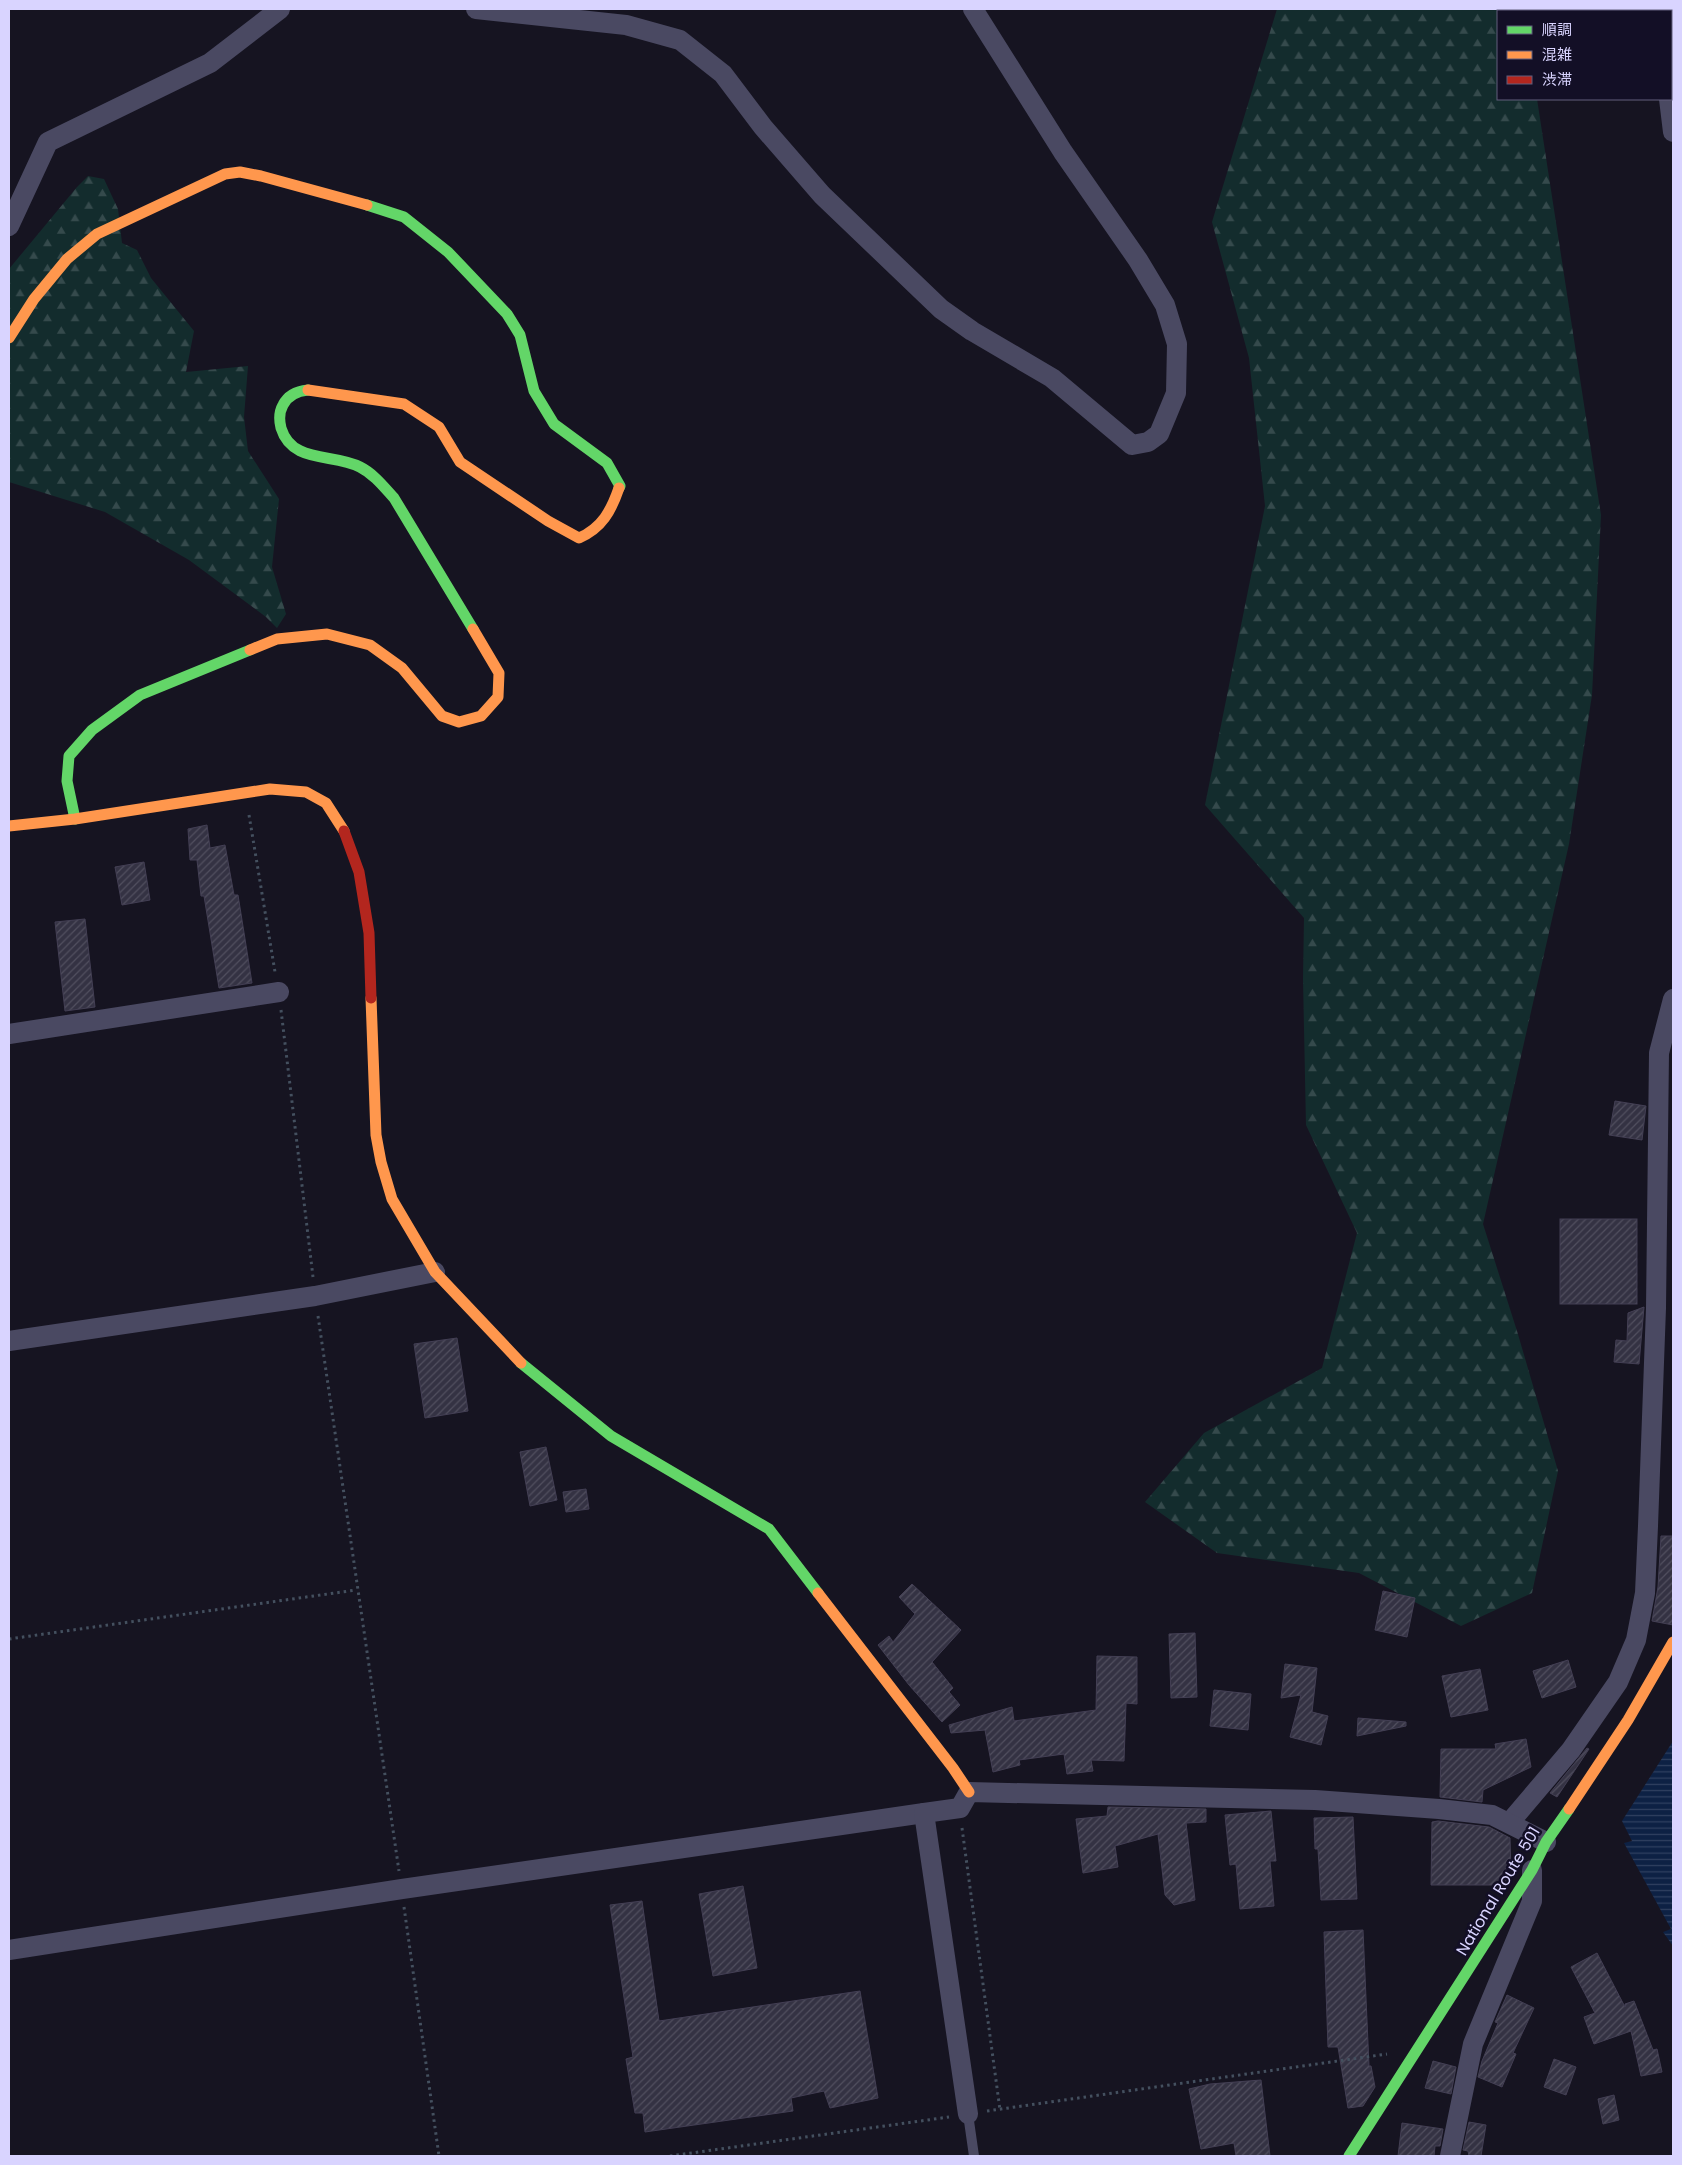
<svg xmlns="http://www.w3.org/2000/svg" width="1682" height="2165" font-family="Poppins,'Noto Sans JP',sans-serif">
<defs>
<pattern id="forest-firs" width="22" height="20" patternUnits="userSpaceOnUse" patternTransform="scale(1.25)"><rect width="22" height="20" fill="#132c2d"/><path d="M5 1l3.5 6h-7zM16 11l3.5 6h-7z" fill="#354a4c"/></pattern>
<pattern id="water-rules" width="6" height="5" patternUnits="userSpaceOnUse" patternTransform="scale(1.25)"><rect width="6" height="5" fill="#0d2144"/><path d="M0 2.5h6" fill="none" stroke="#304060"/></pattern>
<pattern id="building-hatch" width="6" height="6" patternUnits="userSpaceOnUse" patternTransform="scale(1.25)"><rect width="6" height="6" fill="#343243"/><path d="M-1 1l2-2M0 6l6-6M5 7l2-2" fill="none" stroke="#514f5f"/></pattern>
</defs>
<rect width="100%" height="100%" fill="#161421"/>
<g fill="url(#forest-firs)">
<path d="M1277,9H1527L1528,11H1498V99H1537L1601,515L1592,695L1569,844L1483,1224L1517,1331L1558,1471L1532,1593L1461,1626L1359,1573L1217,1553L1145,1502L1204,1433L1322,1368L1357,1233L1306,1125L1303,979L1304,918L1205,805L1265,506L1249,358L1212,222Z"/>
<path d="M88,176L104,179L118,209L122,243L137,250L151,278L194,331L186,372L248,366L244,417L248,451L279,499L272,567L286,614L277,628L266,617L189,560L105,512L9,482V269L77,187Z"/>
</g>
<path fill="url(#water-rules)" d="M1673,1741V1946L1663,1932L1671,1929L1624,1843L1632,1841L1622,1821Z"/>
<g fill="url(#building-hatch)" stroke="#433f54">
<path d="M207,825L210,848L225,845L234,895H238L252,983L219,988L204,896H201L197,860H190L188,829Z"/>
<path d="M144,862L150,900L122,905L115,867Z"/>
<path d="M85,919L95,1007L65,1011L55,922Z"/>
<path d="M1615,1101L1646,1106L1642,1140L1609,1135Z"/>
<rect x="1560" y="1219" width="77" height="85"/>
<path d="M1644,1307L1639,1364L1614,1362L1616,1340L1627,1341L1628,1313Z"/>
<path d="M457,1338L468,1411L425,1418L414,1344Z"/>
<path d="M546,1447L557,1500L530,1506L520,1452Z"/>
<path d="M586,1489L589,1509L566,1512L563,1492Z"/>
<path d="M1661,1536H1673V1625L1652,1621L1658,1587Z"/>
<path d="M912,1584L961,1630L932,1662L953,1688L949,1692L960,1705L942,1722L909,1685L878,1645L889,1636L893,1642L915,1614L899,1597Z"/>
<path d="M1383,1591L1415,1598L1407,1637L1375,1630Z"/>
<path d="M1195,1633L1197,1697L1171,1698L1169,1634Z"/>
<path d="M1097,1656L1137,1657V1704L1126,1703L1124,1761L1091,1760L1093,1771L1067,1774L1064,1754L1019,1760L1020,1765L993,1772L985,1730L951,1733L949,1725L1012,1707L1014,1721L1096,1710Z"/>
<path d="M1568,1660L1576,1687L1542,1698L1533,1671Z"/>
<path d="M1285,1664L1317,1668L1312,1712L1328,1716L1321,1745L1290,1737L1301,1695L1281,1698Z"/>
<path d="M1480,1669L1488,1710L1451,1717L1442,1676Z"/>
<path d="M1214,1690L1251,1694L1248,1730L1210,1726Z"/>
<path d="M1358,1718L1406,1722V1726L1357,1736Z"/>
<path d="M1526,1739L1531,1767L1483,1790L1482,1802L1440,1797L1441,1749H1496L1495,1744Z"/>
<path d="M1587,1748L1589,1749L1557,1797L1550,1793Z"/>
<path d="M1108,1807L1206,1809V1822L1186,1823L1195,1900L1174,1905L1165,1895L1158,1834L1115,1846L1118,1867L1083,1873L1076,1819L1107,1816Z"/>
<path d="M1271,1811L1276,1861H1270L1274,1906L1240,1909L1236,1864L1230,1865L1225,1815Z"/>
<path d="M1353,1817L1357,1899L1321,1900L1318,1849H1315L1314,1818Z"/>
<path d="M1438,1821L1489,1827L1510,1838L1511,1875L1504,1885H1431L1432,1822Z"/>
<path d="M743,1886L757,1968L713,1976L699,1894Z"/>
<path d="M642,1901L659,2021L860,1991L878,2098L830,2108L824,2091L791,2098L793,2111L645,2132L643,2113H635L626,2059L633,2057L610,1905Z"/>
<path d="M1363,1930L1369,2066H1371L1375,2087L1363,2106L1348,2108L1338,2047H1328L1324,1932Z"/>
<path d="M1597,1953L1625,2007V2004L1634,2001L1653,2050L1657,2049L1662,2072L1641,2076L1631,2031L1594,2044L1584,2017L1595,2013L1571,1967Z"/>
<path d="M1507,1995L1534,2008L1513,2053L1516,2054L1502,2087L1478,2077L1482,2061L1498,2023L1495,2022Z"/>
<path d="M1554,2059L1576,2067L1566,2095L1544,2087Z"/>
<path d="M1433,2061L1456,2067L1451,2094L1425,2088Z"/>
<path d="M1261,2080L1270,2156H1236L1234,2143L1201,2149L1189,2089L1210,2084Z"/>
<path d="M1614,2095L1619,2120L1603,2124L1598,2099Z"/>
<path d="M1469,2122L1486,2125L1481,2156H1469L1468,2151L1463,2150Z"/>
<path d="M1402,2123L1443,2129L1440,2146H1435L1434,2156H1398Z"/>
</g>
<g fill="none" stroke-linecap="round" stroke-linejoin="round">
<g stroke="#44505f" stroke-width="3" stroke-dasharray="2.5 4" stroke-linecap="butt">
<path d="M249,815L275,972"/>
<path d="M281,1010L313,1277"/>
<path d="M318,1316L399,1871"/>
<path d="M9,1639L356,1590"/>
<path d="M962,1828L1000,2110"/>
<path d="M404,1907L439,2156"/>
<path d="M987,2111L1387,2054"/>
<path d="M670,2156L949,2117"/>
</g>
<path stroke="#4a4962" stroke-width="10" d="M968,2114L974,2156"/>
<g stroke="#4a4962" stroke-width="20">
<path d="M476,9L626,25L680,40L723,74L763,127L822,195L941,309L972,331L1052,378L1132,445L1148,442L1159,434L1176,393L1177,344L1165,305L1138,260L1063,152L973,9"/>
<path d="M1671,69L1673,65"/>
<path d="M1669,99L1673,132"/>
<path d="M9,226L48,142L210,63L280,9"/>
<path d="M9,1034L279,992"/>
<path d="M9,1341L315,1296L435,1272"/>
<path d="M1510,1822L1571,1750L1618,1682L1636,1640L1645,1593L1648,1526L1656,1308L1659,1053L1673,999"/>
<path d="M9,1950L402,1889L924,1813"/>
<path d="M968,2114L924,1813L960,1808L969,1792L1315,1800L1439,1809L1492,1815L1546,1842"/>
<path d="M1450,2156L1473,2044L1532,1901V1870"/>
</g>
<g stroke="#63d668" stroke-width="11">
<path d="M1660,9L1661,11"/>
<path d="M367,205L404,217L448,252L507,314L520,335L534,391L554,424L607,463L620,486L619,488"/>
<path d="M308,390C298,391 288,395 283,405C279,412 279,420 281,428C292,464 333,453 360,467C374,474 384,487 394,498L473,629"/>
<path d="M75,819L67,781L69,756L92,730L140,695L250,650"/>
<path d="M521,1363L611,1436L769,1529L818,1593"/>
<path d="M1349,2156L1532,1870L1546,1842L1569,1809"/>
</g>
<g stroke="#ff974d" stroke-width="11">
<path d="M9,338L34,299L67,259L97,234L225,174L240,172L261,176L367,205"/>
<path d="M308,390L404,404L439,427L460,462L548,521L579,538C602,528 611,511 619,488"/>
<path d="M250,650L277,639L327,634L370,645L402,668L442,716L459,722L481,716L498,697L499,673L473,629"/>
<path d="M9,826L75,819L270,789L306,792L326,803L344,831"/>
<path d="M371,998L376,1135L381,1162L392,1199L435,1272L521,1363"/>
<path d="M818,1593L953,1768L969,1792"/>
<path d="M1569,1809L1628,1720L1673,1642"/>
</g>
<g stroke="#b3261e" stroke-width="11">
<path d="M1671,39L1673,45"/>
<path d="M344,831L359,872L369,933L371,998"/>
</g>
</g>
<g text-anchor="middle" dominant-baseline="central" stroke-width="5" stroke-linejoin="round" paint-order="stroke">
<g font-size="16" fill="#d9d4ff" stroke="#130f26">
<text transform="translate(1498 1891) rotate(-59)">National Route 501</text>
</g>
</g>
<rect width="1682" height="2165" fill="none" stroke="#d9d4ff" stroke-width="20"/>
<rect x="1497" y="10" width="175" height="90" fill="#130f26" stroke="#625e7d"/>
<rect x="1507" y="26" width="25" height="8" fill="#63d668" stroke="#625e7d"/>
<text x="1542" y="35" font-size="15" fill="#d9d4ff">順調</text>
<rect x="1507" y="51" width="25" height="8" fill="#ff974d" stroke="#625e7d"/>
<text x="1542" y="60" font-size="15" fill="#d9d4ff">混雑</text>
<rect x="1507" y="76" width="25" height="8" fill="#b3261e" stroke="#625e7d"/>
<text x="1542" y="85" font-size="15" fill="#d9d4ff">渋滞</text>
</svg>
